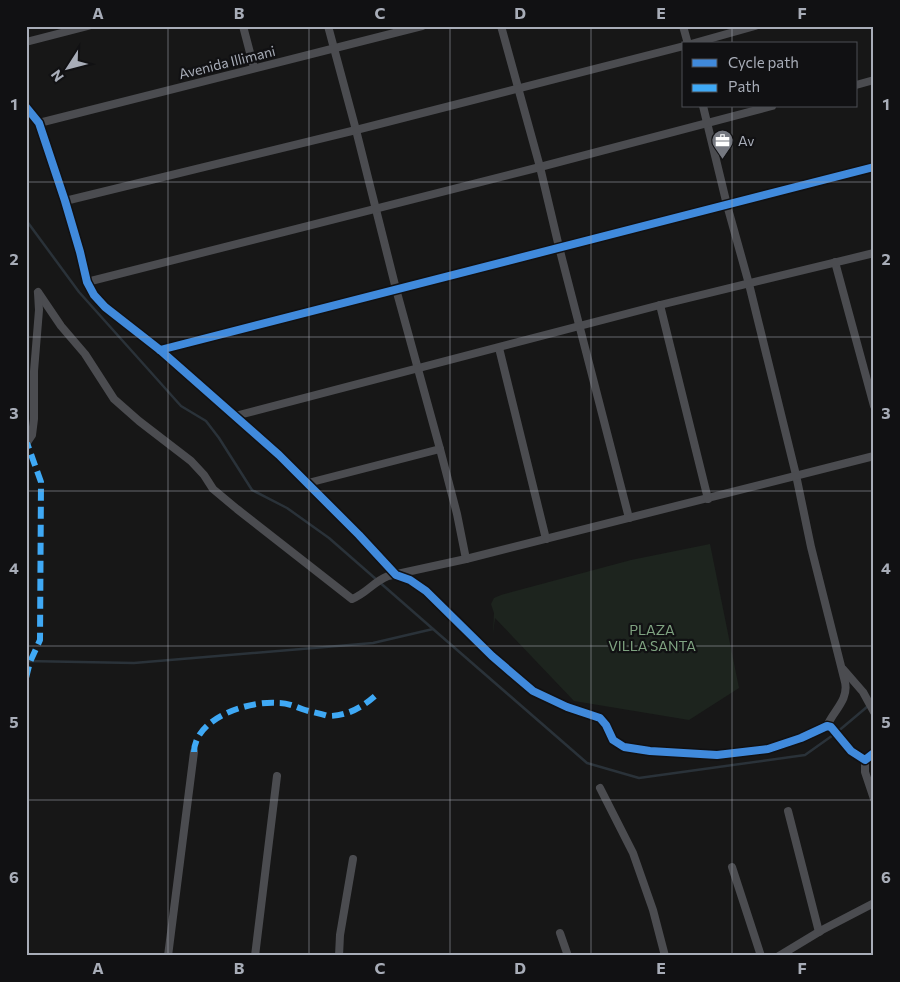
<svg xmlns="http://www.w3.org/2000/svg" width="900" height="982" font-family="Commissioner,sans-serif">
<rect width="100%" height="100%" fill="#171717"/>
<path fill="#1d241e" d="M710,544L739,688L689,720L574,701L495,618L493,634L494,613L491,604L494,598L501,595L631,560Z"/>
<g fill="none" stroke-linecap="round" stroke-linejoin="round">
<g stroke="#2a3239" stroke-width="2.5">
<path d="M26,220L79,292L181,406L206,421L219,438L252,490L287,508L329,538L433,629"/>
<path d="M26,661L134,663L373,643L433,629L587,763L639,778L805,755L836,733L874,701"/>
</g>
<g stroke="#4b4c50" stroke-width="8">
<path d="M243,26L254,68"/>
<path d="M328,26L356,130L396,289L440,449L457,514L466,559"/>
<path d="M501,26L540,167L559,247L629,518"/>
<path d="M683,26L688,44"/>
<path d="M26,42L88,26"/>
<path d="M691,44L755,26"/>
<path d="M856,85L874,80"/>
<path d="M703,106L727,205L749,284L796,475L811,547L845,682C849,700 833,711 827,726"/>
<path d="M26,107L39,123L65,201L80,252L87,282L94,295L105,307L160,350L279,455L359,535L396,575L410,580L426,591L492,656L533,691L567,707L600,718L606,725L613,740L624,747L650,751L717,755L768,749L801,738L827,726L831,727L851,751L865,760L874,753"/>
<path d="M39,123L422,26"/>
<path d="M65,201L356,130L684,46"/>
<path d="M835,262L874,406"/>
<path d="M87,282L540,167L772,106"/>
<path d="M38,292L61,326L85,354L114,399L139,421L191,461L204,475L213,489L237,509L352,599C367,593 373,582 388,576L466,559L874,456"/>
<path d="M660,305L708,499"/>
<path d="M499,348L546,539"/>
<path d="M160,350L874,167"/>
<path d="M235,416L660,305L874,253"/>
<path d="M26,444L32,435L34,419V371L39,310L38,293"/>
<path d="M308,483L440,449"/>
<path d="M843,669L863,692L874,712"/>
<path d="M865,760V772L874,799"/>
<path d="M600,788L633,853L653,910L665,956"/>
<path d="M788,811L819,932"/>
<path d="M732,867L761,956"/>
<path d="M560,933L568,956"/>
<path d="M168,956L194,752"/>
<path d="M255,956L277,776"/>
<path d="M339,956L340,935L353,859"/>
<path d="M779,956L822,930L874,903"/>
</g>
<g stroke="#3fa9f5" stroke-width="6" stroke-dasharray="12 6" stroke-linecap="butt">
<path d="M26,678L30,662L40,640L41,482L27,443"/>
<path d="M194,752C195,717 251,700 279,703C287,703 294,706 302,709C310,712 319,713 328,716C347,716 361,708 375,696"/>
</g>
<defs>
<g id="cycleway">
<path d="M26,107L39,123L65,201L80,252L87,282L94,295L105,307L160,350L279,455L359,535L396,575L410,580L426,591L492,656L533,691L567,707L600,718L606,725L613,740L624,747L650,751L717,755L768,749L801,738L827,726L831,727L851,751L865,760L874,753"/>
<path d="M160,350L874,167"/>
</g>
</defs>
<use href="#cycleway" stroke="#111113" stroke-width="11"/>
<use href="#cycleway" stroke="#408adc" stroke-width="8"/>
</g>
<path fill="none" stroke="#a8adb8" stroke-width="1" stroke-opacity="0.55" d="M168,26V956M309,26V956M450,26V956M591,26V956M732,26V44M732,106V956M26,182H874M26,337H874M26,491H874M26,646H874M26,800H874"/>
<defs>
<symbol id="office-pin" viewBox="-11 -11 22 30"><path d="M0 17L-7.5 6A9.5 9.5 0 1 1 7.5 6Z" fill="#757880" stroke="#111113"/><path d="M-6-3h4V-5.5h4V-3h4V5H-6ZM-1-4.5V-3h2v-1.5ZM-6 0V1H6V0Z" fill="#fff"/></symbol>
</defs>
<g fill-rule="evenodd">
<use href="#office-pin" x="710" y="128" width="25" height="34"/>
</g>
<g text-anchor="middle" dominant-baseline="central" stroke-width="4.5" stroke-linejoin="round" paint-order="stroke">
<g font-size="14" fill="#a8adb8" stroke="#111113">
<text transform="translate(227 62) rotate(-14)">Avenida Illimani</text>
</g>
<g font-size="14" fill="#a8adb8" stroke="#111113" text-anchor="start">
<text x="738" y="140">Av</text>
</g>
<g font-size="14" fill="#7fa381" stroke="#111113">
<text x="652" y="629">PLAZA<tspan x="652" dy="16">VILLA SANTA</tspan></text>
</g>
</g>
<rect width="900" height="982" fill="none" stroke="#111113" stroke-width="55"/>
<rect x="682" y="42" width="175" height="65" fill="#111113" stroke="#4d4f55"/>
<rect x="692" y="59" width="25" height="8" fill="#408adc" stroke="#4d4f55"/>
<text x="728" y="68" font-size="15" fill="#a8adb8">Cycle path</text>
<rect x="692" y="84" width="25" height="8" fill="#3fa9f5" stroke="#4d4f55"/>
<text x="728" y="92" font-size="15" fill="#a8adb8">Path</text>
<g transform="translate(68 68) rotate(234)" stroke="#111113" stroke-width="4" paint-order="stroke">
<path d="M0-4L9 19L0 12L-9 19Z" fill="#a8adb8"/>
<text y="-8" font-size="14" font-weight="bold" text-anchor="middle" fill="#a8adb8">N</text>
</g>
<rect x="28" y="28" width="844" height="926" fill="none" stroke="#a8adb8" stroke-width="2"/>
<g font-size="16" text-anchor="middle" font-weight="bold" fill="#a8adb8">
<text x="98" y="19">A</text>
<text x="239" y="19">B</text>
<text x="380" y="19">C</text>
<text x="520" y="19">D</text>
<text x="661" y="19">E</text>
<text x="802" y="19">F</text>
<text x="14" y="110">1</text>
<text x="886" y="110">1</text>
<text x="14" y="265">2</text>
<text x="886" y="265">2</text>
<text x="14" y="419">3</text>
<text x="886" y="419">3</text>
<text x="14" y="574">4</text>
<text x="886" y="574">4</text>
<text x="14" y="728">5</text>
<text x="886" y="728">5</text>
<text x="14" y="883">6</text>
<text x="886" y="883">6</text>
<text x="98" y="974">A</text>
<text x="239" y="974">B</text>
<text x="380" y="974">C</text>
<text x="520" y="974">D</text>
<text x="661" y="974">E</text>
<text x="802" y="974">F</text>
</g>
</svg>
